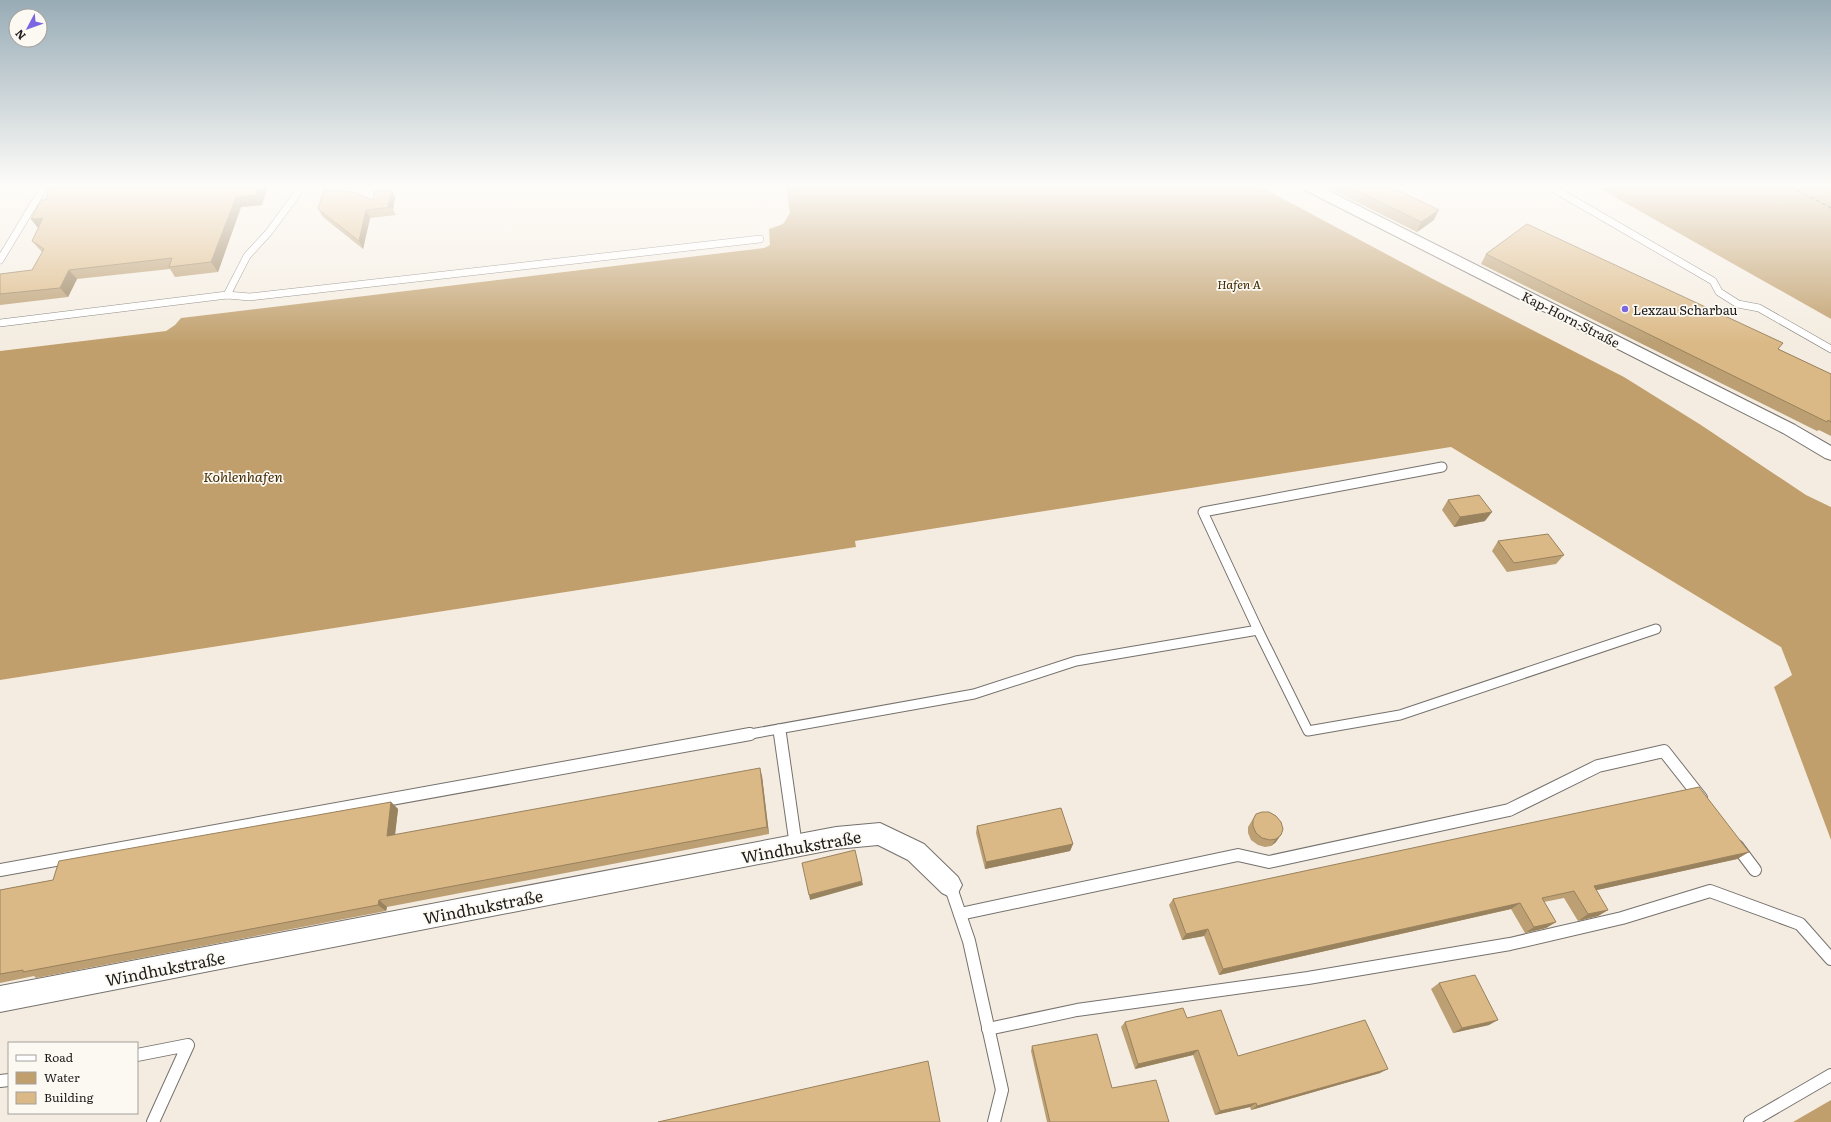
<svg xmlns="http://www.w3.org/2000/svg" width="1831" height="1122" font-family="Literata,serif">
<rect width="100%" height="100%" fill="#fcf8f2"/>
<g fill="#f4ece0" fill-rule="evenodd">
<path d="M0,187H786L790,213L783,224L769,229L771,245L764,248L181,318L175,325L166,331L0,351Z"/>
<path d="M1261,187H1597L1831,319V507L1806,495L1701,425L1624,377L1433,279Z"/>
<path d="M1451,447L1781,647L1792,675L1774,687L1831,840V1100L1793,1122H0V680L856,547L855,541ZM9,1043H137V1113H9Z"/>
</g>
<g fill="#c09f6c">
<path d="M786,187H1261L1433,279L1624,377L1701,425L1806,495L1831,507V840L1774,687L1792,675L1781,647L1451,447L855,541L856,547L0,680V351L166,331L175,325L181,318L764,248L770,245L769,229L783,224L790,213Z"/>
<path d="M1597,187H1831V319Z"/>
<path d="M1831,1100V1122H1793Z"/>
</g>
<g fill="none" stroke-linecap="round" stroke-linejoin="round">
<path stroke="#402900" stroke-width="1" stroke-dasharray="4 3" stroke-linecap="butt" d="M1791,187L1831,208"/>
<defs>
<g id="lane-far2">
<path d="M1551,187L1713,281L1719,292L1738,304L1759,308L1831,349"/>
<path d="M0,260L44,187"/>
<path d="M227,295L247,256L269,232L302,187"/>
<path d="M0,323L227,295L250,297L760,239"/>
</g>
<g id="lane-far1">
<path d="M1442,467L1203,512L1258,630L1308,731L1400,715L1656,629"/>
<path d="M779,729L780,735"/>
<path d="M745,735L974,694L1076,661L1258,630"/>
</g>
<g id="lane">
<path d="M780,734L796,846"/>
<path d="M1737,846L1755,870"/>
<path d="M0,870L750,734"/>
<path d="M950,885L969,941L1002,1090L994,1122"/>
<path d="M960,914L1238,855L1269,862L1509,810L1598,766L1664,751L1701,798"/>
<path d="M988,1029L1077,1010L1308,978L1510,944L1622,918L1710,891L1800,924L1831,959"/>
<path d="M137,1055L188,1045L153,1122"/>
<path d="M0,1081L9,1080"/>
<path d="M1750,1122L1831,1075"/>
</g>
<g id="street">
<path d="M1304,187H1321L1795,425L1831,446V460L1825,458L1783,433L1305,190Z"/>
<path d="M880,823L924,844L958,877L962,885L958,893L950,897L942,893L908,860L878,845L836,849L0,1012V986L836,827Z"/>
</g>
</defs>
<use href="#lane-far2" stroke="#75716d" stroke-width="8"/>
<use href="#lane-far1" stroke="#75716d" stroke-width="11"/>
<use href="#lane" stroke="#75716d" stroke-width="14"/>
<use href="#street" stroke="#75716d" stroke-width="2"/>
<use href="#lane-far2" stroke="#fff" stroke-width="7"/>
<use href="#lane-far1" stroke="#fff" stroke-width="9"/>
<use href="#lane" stroke="#fff" stroke-width="12"/>
<use href="#street" fill="#fff" fill-rule="evenodd"/>
</g>
<g fill="#bc9f73">
<path d="M1326,187H1392L1434,220L1417,232Z"/>
<path d="M395,197L393,210L396,215L370,218L363,249L323,217L318,209Z"/>
<path d="M46,200L262,205L241,207L218,272L175,277L170,269L77,279L68,297L0,305V274L32,270L42,252L40,250L32,241L38,228L31,219Z"/>
<path d="M1486,254L1778,349L1831,374V436L1819,430L1817,431L1481,264Z"/>
<path d="M1448,500L1485,521L1454,527L1442,510Z"/>
<path d="M1498,541L1564,555L1556,564L1507,572L1492,551Z"/>
<path d="M762,776L769,834L387,907L386,911L36,978L34,976L0,983V890L53,880L391,802L398,809L395,835Z"/>
<path d="M1256,814L1276,816V842L1271,846L1265,847L1258,845L1251,840L1248,833V827Z"/>
<path d="M977,826L1073,844L1070,851L985,869L976,833Z"/>
<path d="M1749,852L1737,859L1596,890L1608,910L1598,916L1578,921L1564,898L1544,902L1556,922L1546,928L1525,933L1511,909L1219,975L1204,936L1182,940L1169,905L1173,899Z"/>
<path d="M1439,983L1489,1025L1453,1033L1431,989Z"/>
<path d="M1187,1018L1238,1056L1380,1073L1251,1110L1250,1107L1215,1115L1193,1055L1135,1069L1121,1027L1125,1022Z"/>
<path d="M1032,1046L1112,1088L1169,1122H1047L1031,1051Z"/>
</g>
<g fill="#99825e">
<path d="M259,187H268L262,205L241,207L218,272L211,262L236,197Z"/>
<path d="M392,189L395,197L393,210L392,207L388,206Z"/>
<path d="M366,210L370,218L363,249L359,241Z"/>
<path d="M1439,210L1434,220L1417,232L1421,222Z"/>
<path d="M43,218L39,229L31,219Z"/>
<path d="M69,270L77,279L68,297L60,288Z"/>
<path d="M1492,512L1485,521L1454,527L1460,517Z"/>
<path d="M760,768L762,776L769,834L767,827Z"/>
<path d="M391,802L398,809L394,843L387,836Z"/>
<path d="M1281,835L1276,842L1271,846L1276,839Z"/>
<path d="M1073,844L1070,851L985,869L986,862Z"/>
<path d="M1749,852L1737,859L1584,893L1594,886Z"/>
<path d="M862,881L863,885L810,900L809,895Z"/>
<path d="M379,900L387,907L386,911L378,905Z"/>
<path d="M1520,903L1511,909L1219,975L1223,969Z"/>
<path d="M1608,910L1598,916L1578,921L1588,914Z"/>
<path d="M1556,922L1546,928L1525,933L1534,927Z"/>
<path d="M1208,929L1204,936L1182,940L1186,934Z"/>
<path d="M1498,1020L1489,1025L1453,1033L1462,1028Z"/>
<path d="M1198,1050L1193,1055L1135,1069L1138,1064Z"/>
<path d="M1388,1069L1380,1073L1251,1110L1257,1106Z"/>
<path d="M1256,1103L1250,1107L1215,1115L1220,1111Z"/>
</g>
<g fill="#dbb986" stroke="#99825e">
<path d="M49,187H91L92,189L93,187H259L256,195L236,197L211,262L169,267L172,258L69,270L60,288L0,294V274L32,270L44,249L32,241L43,218L31,219L41,200H46Z"/>
<path d="M1350,187H1392L1439,210L1421,222Z"/>
<path d="M324,189L353,192L373,200L375,191L392,189L388,206L392,207L366,210L359,241L318,209Z"/>
<path d="M1527,224L1783,343L1778,349L1831,374V422L1828,420L1827,422L1486,254Z"/>
<path d="M1479,495L1492,512L1460,517L1448,500Z"/>
<path d="M1548,534L1564,555L1514,563L1498,541Z"/>
<path d="M760,768L767,827L379,900L378,905L23,972V970L0,974V890L53,880L59,861L391,802L387,836Z"/>
<path d="M1699,787L1749,852L1594,886L1608,910L1588,914L1574,891L1542,898L1556,922L1534,927L1520,903L1223,969L1208,929L1186,934L1173,899Z"/>
<path d="M1061,808L1073,844L986,862L977,826Z"/>
<path d="M1262,812H1269L1276,816L1281,822L1283,829L1281,835L1276,839L1270,840L1262,838L1256,833L1253,826V820L1256,814Z"/>
<path d="M855,850L862,881L809,895L802,863Z"/>
<path d="M1475,975L1498,1020L1462,1028L1439,983Z"/>
<path d="M1183,1008L1187,1018L1221,1010L1238,1056L1365,1020L1388,1069L1257,1106L1256,1103L1220,1111L1198,1050L1138,1064L1125,1022Z"/>
<path d="M1097,1034L1112,1088L1156,1080L1169,1122H1050L1032,1046Z"/>
<path d="M928,1061L940,1122H658Z"/>
</g>
<linearGradient id="sky" x2="0" y2="1"><stop stop-color="#98acb6"/><stop offset="0.54" stop-color="#fefcf9"/><stop offset="1" stop-color="#fefcf9" stop-opacity="0"/></linearGradient>
<rect width="1831" height="344" fill="url(#sky)"/>
<circle fill="#7b66e2" stroke="#fcf8f2" stroke-width="1.5" cx="1625" cy="309" r="4"/>
<g text-anchor="middle" dominant-baseline="central" stroke-width="3.5" stroke-linejoin="round" paint-order="stroke">
<g font-size="12" font-style="italic" fill="#402900" stroke="#fcf8f2">
<text x="1239" y="284">Hafen A</text>
</g>
<g font-size="13" fill="#1d1c1a" stroke="#fcf8f2" text-anchor="start">
<text x="1633" y="309">Lexzau Scharbau</text>
</g>
<g font-size="13" fill="#1d1c1a" stroke="#fcf8f2">
<text transform="translate(1571 319) rotate(27)">Kap-Horn-Straße</text>
</g>
<g font-size="14" font-style="italic" fill="#402900" stroke="#fcf8f2">
<text x="243" y="476">Kohlenhafen</text>
</g>
<g font-size="16" fill="#1d1c1a" stroke="#fcf8f2">
<text transform="translate(801 846) rotate(-10)">Windhukstraße</text>
<text transform="translate(483 906) rotate(-11)">Windhukstraße</text>
<text transform="translate(165 968) rotate(-11)">Windhukstraße</text>
</g>
</g>
<rect x="8" y="1042" width="130" height="72" fill="#fcf8f2" stroke="#a3a09c"/>
<rect x="16" y="1055" width="20" height="6" fill="#ffffff" stroke="#a3a09c"/>
<text x="44" y="1062" font-size="12" fill="#1d1c1a">Road</text>
<rect x="16" y="1072" width="20" height="12" fill="#c09f6c" stroke="#a3a09c"/>
<text x="44" y="1082" font-size="12" fill="#1d1c1a">Water</text>
<rect x="16" y="1092" width="20" height="12" fill="#dbb986" stroke="#a3a09c"/>
<text x="44" y="1102" font-size="12" fill="#1d1c1a">Building</text>
<g transform="translate(28 28) rotate(229)"><circle r="19" fill="#fcf8f2" stroke="#a3a09c"/>
<path d="M0-3L7 15L0 10L-7 15Z" fill="#7b66e2"/>
<text y="-6" font-size="11" font-weight="bold" text-anchor="middle" fill="#1d1c1a">N</text>
</g>
</svg>
